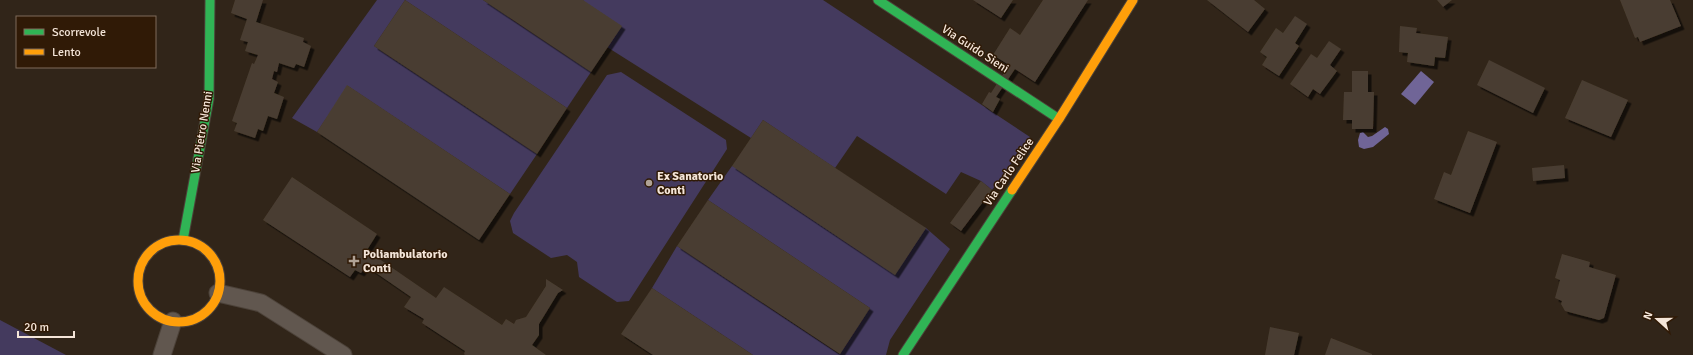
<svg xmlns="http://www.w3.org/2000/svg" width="1693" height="355" font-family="Signika,sans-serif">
<defs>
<filter id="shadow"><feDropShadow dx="3.5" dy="3.5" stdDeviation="0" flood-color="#0009"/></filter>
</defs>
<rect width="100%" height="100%" fill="#312519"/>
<g fill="#443a5e">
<path d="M377,0H405L374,46L537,154L510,194L348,86L317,132L292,118Z"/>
<path d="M405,0H483L591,72L567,108Z"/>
<path d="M583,0H823L1030,137L992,190L981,181L961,172L946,194L857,136L835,168L763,120L751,138L607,47Z"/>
<path d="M621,72L726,140L727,149L629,301L617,302L579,277L577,262L567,255L551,258L513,233L510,221L514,213L607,75Z"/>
<path d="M732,166L926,228L950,249L890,340L886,355H753L652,288L677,246L839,354L870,308L708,200Z"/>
<path d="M0,320L66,355H0Z"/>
</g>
<g fill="#706597">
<path d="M1421,71L1434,82L1415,105L1401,94Z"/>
<path d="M1385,127L1388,129L1389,134L1373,147L1364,149L1359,147L1358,140L1360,133L1363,132L1368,137L1372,136Z"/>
</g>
<g fill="#4a3e31" filter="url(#shadow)">
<path d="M235,0H263L256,22L304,38L303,42L311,46L304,67L296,64L294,68L279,63L277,72L274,71L272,79L278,82L274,93L284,97L277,119L268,116L263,131L258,129L255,138L234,131L237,123L232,121L252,63L254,64L258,55L245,51L248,42L240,40L247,19L231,13Z"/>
<path d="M405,0L567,108L537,154L374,46Z"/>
<path d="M483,0H583L622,26L591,72Z"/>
<path d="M973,0H1013L1001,18Z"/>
<path d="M1043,0H1088L1035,82L1015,69L996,97L1000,99L993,112L982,104L989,92L991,93L1009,65L993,55L1010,28L1020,35Z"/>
<path d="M1207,0H1254L1265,9L1248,32Z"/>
<path d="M1437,0H1452L1443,7Z"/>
<path d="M1620,0H1670L1681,26L1640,42L1638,37L1635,38Z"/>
<path d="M1295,16L1307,24L1295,43L1299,46L1279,76L1262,65L1267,57L1260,52L1276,28L1283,33Z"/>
<path d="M1400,26L1417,28L1416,33L1448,37L1445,58L1435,57L1434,66L1407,62L1408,53L1399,52Z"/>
<path d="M1329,41L1341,49L1330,65L1337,71L1320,94L1313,89L1308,97L1290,84L1311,54L1317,58Z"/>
<path d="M1489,60L1545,88L1533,113L1477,85Z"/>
<path d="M1352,71H1368V92H1374L1373,129H1352V120H1343L1344,92H1352Z"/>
<path d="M1582,80L1628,100L1611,137L1565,118Z"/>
<path d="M347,85L510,194L479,240L317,132Z"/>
<path d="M763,120L926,228L895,275L732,166Z"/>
<path d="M1468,131L1497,142L1470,213L1434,199L1444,172L1451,175Z"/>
<path d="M1564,165L1565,178L1533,181L1532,168Z"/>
<path d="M292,177L377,234L367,250L375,256L436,298L444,287L502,325L506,319L514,324L516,320L526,317L546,286V279L563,290L558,293L539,324V335L532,345L546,355H465L464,354L465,351L422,323L424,319L404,307L411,297L366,266L361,273L355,270L350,277L263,220Z"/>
<path d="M981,181L992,190L961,231L950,223Z"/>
<path d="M708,200L870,308L840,354L677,246Z"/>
<path d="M1562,254L1590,262L1589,267L1616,275L1604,318L1599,320L1565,311L1561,304L1562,301L1555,298L1560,280L1555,278Z"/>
<path d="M652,288L753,355H653L621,334Z"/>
<path d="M1270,327L1299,333L1294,355H1265Z"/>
<path d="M1331,338L1372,354V355H1325Z"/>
</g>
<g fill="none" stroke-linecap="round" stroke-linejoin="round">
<defs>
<g id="street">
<path d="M218,293L261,303L343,355"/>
<path d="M162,355L173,321"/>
</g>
<g id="fast">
<path d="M878,0L1059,119"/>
<path d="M183,240L209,99L210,0"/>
<path d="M903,355L1012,190"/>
</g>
<g id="slow">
<path d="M1012,190L1059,119L1133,0"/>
<circle cx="179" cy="281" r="41"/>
</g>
</defs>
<use href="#street" stroke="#4c4239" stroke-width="19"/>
<use href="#fast" stroke="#4c4239" stroke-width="11"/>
<use href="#slow" stroke="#4c4239" stroke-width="11"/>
<use href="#street" stroke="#61574f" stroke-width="17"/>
<use href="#fast" stroke="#30b455" stroke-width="9"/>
<use href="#slow" stroke="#ff9f0a" stroke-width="9"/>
</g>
<g fill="#b0a295" stroke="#301a06" stroke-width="1.5">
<circle cx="649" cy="183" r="4"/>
<path d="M352 255h4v4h4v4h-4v4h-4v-4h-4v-4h4z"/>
</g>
<g text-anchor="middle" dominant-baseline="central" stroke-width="3" stroke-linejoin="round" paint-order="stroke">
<g font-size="12" fill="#f4e5d8" stroke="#301a06">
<text transform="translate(975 49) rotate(33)">Via Guido Sieni</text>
<text transform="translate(202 132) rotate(-81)">Via Pietro Nenni</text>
<text transform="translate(1009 172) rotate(-56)">Via Carlo Felice</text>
</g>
<g font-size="12" font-weight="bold" fill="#f4e5d8" stroke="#301a06" text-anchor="start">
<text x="657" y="176">Ex Sanatorio<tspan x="657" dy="14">Conti</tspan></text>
<text x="363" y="254">Poliambulatorio<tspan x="363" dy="14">Conti</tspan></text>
</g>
</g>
<rect x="16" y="16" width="140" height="52" fill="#301a06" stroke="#7e6b5a"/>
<rect x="24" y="29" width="20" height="6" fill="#30b455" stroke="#7e6b5a"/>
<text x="52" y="36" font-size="12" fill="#f4e5d8">Scorrevole</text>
<rect x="24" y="49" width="20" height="6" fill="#ff9f0a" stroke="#7e6b5a"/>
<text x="52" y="56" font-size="12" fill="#f4e5d8">Lento</text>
<g transform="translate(1657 319) rotate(291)" stroke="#301a06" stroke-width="3" paint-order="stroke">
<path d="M0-3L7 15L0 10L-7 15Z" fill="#f4e5d8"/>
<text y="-6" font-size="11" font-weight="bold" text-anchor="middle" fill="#f4e5d8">N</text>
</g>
<path d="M18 331v6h56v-6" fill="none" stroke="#f4e5d8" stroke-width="2"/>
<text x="24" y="331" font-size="12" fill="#f4e5d8" stroke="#301a06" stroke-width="3" paint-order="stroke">20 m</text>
</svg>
